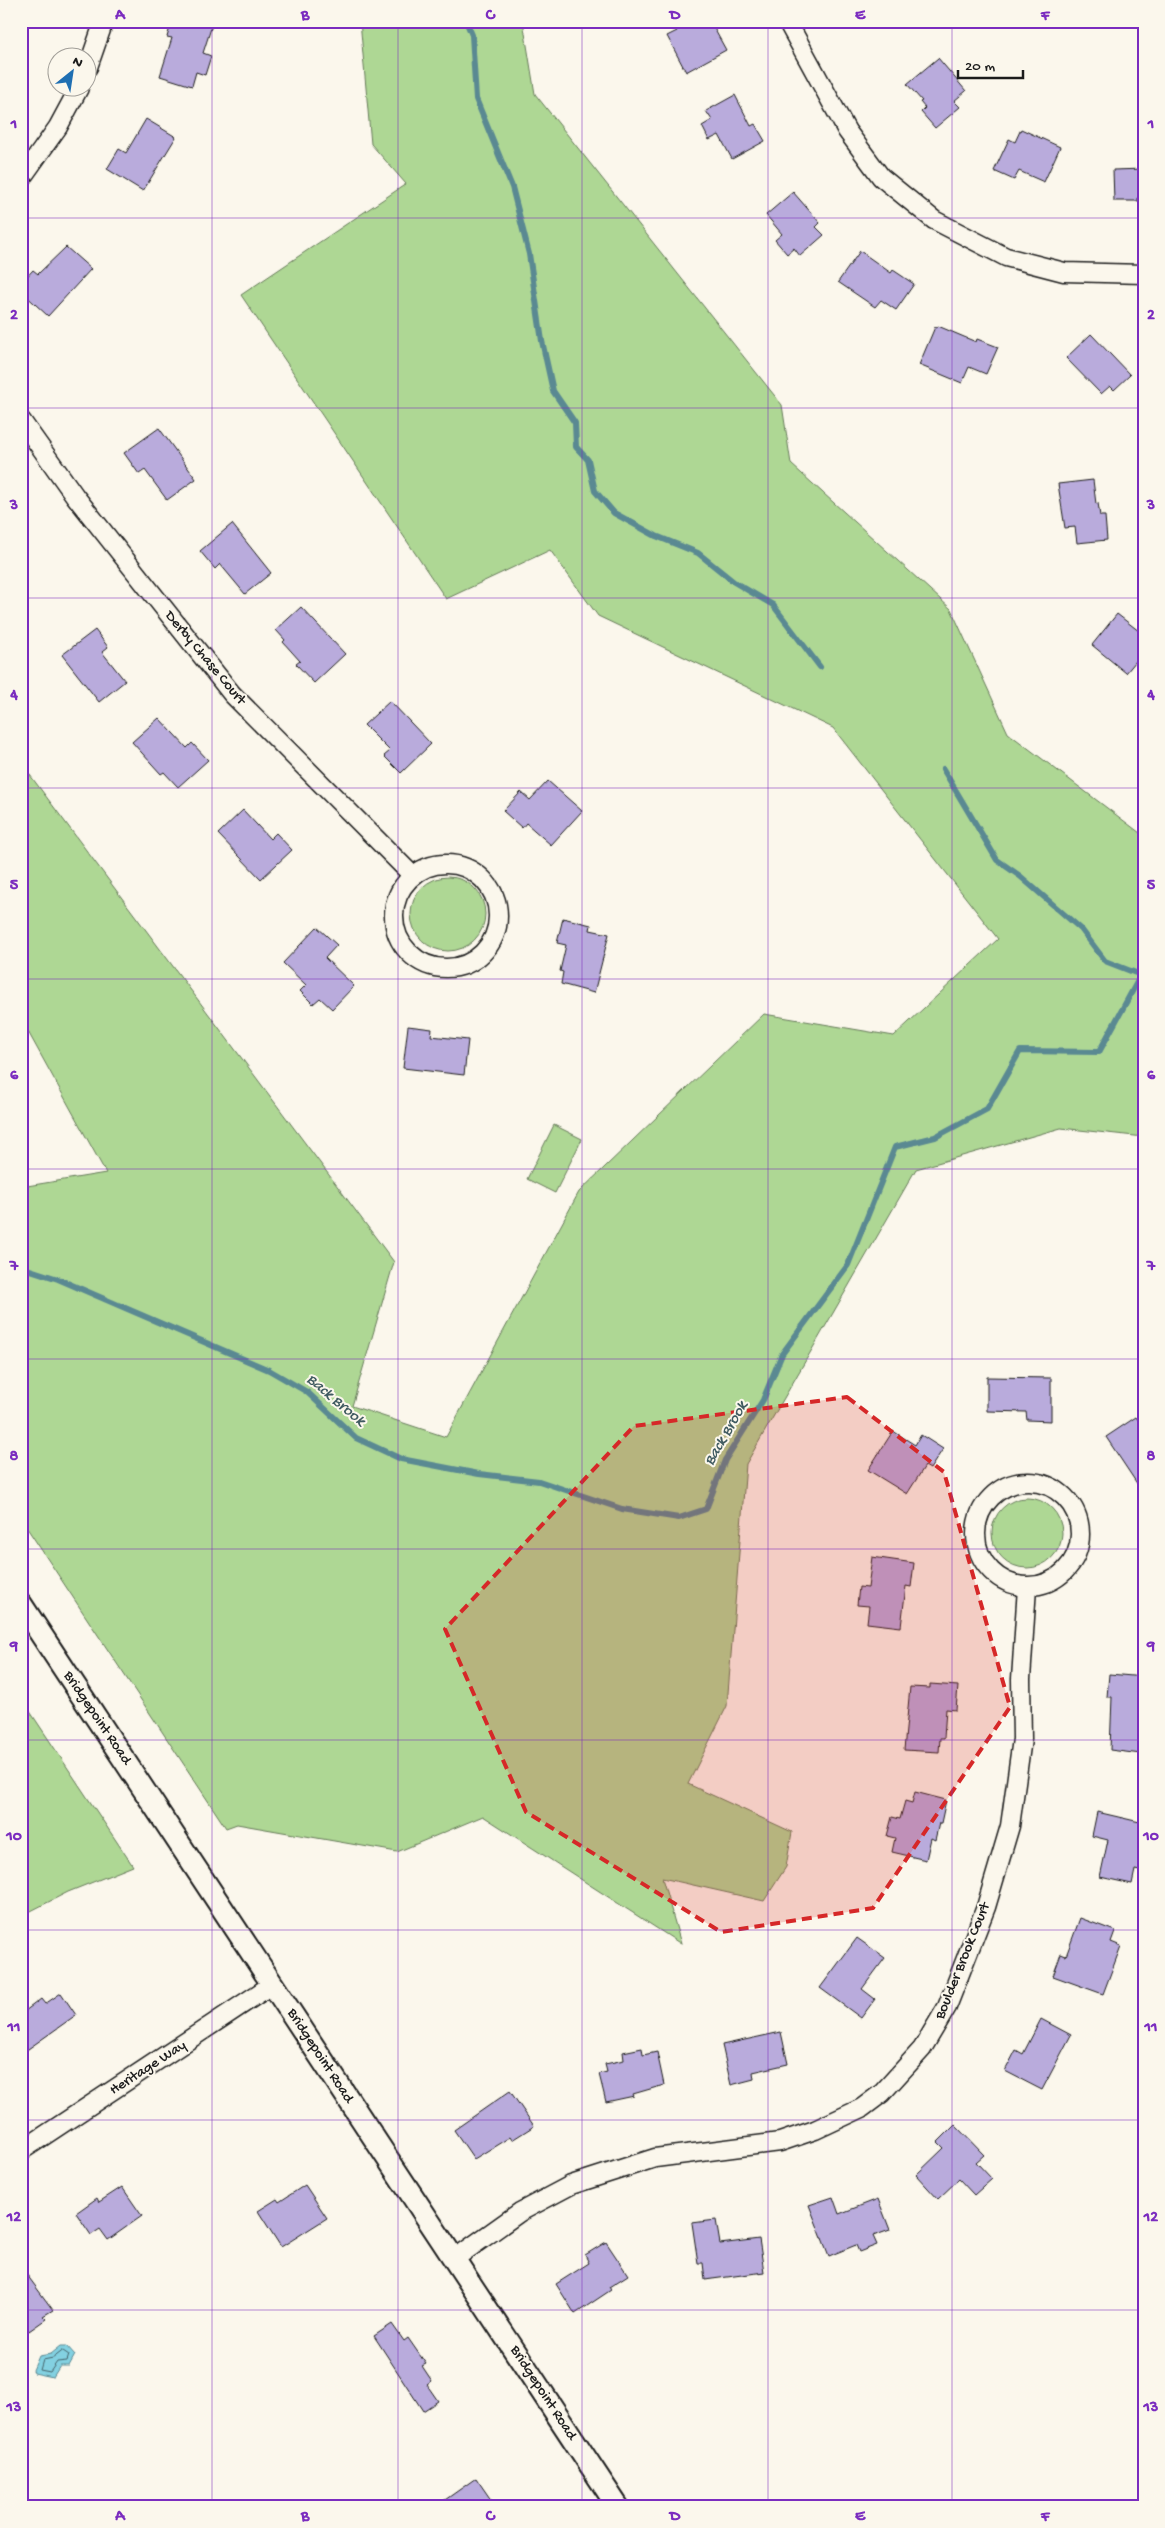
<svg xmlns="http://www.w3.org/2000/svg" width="1165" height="2528" font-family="'Gochi Hand',sans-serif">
<rect width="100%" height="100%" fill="#fbf7ec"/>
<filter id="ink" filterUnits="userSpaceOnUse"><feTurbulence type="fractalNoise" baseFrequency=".02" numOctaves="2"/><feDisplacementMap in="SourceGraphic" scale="10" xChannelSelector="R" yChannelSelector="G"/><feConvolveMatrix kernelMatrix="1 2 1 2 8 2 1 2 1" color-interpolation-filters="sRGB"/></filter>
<g filter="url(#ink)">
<g fill="#aed794" stroke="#657a58">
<path d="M360,21H523L535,94L782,405L791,464L951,609L1008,733L1144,836V1137L1061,1128L916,1169L746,1464L727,1706L688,1784L792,1832L786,1867L764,1901L662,1878L681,1944L483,1816L397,1852L237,1824L226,1828L21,1519V1187L106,1173L21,1019V763L394,1262L352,1406L446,1437L579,1192L764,1014L894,1036L998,939L833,728L598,616L550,550L446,599L241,295L406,184L371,144Z"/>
<circle cx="448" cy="914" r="37"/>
<path d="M554,1125L582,1139L555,1193L527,1179Z"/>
<circle cx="1027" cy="1533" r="35"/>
<path d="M21,1698L133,1866L68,1892L21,1916Z"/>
</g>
<path fill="#83d1e1" stroke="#5a8992" d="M61,2346H67L75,2355L69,2366H60L53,2377L34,2373L33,2370L39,2356L51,2354Z"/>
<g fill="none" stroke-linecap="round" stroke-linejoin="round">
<path stroke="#45646b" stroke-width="1" d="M63,2351L69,2355L67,2361L57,2362L50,2372L40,2370L43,2360L53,2358Z"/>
<g stroke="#5a8992" stroke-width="6">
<path d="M466,21L472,35L476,99L512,187L529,254L542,341L553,391L575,423L576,447L588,460L595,491L614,513L656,536L698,553L734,582L773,605L820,667"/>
<path d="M943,769L997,860L1020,876L1081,929L1105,961L1141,975"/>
<path d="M21,1267L58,1279L269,1370L307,1392L356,1438L401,1459L479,1474L539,1481L622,1509L679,1518L706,1509L725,1460L763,1400L782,1354L848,1265L895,1147L935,1137L987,1109L1020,1051L1099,1052L1141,975H1144"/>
</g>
</g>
<g fill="#b9abdc" stroke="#1c1c1c">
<path d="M172,21H200L212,25L203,53L211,56L205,75L196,72L192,86L160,76L172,38L167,37Z"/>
<path d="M672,21H710L726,50L686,72L667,36L677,31Z"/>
<path d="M938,58L966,91L954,101L960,107L935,128L921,112L925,108L920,102L922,101L907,84Z"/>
<path d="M735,95L751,126L755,124L765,141L732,159L719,135L709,140L702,126L712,120L706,111Z"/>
<path d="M146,119L176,137L143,191L107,169L119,149L126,153Z"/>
<path d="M1021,129L1060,147L1044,182L1019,171L1014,180L994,171L1009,139L1015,142Z"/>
<path d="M1144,169V197H1138V201H1114L1113,170Z"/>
<path d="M793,192L820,223L816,227L824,235L800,256L794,248L787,254L775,240L782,234L766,215Z"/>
<path d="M66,247L91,269L48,316L21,291V283L33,270L38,274Z"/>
<path d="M860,251L891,273L893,270L914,284L896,310L881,300L875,307L838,282Z"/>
<path d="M938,326L976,342L977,339L998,347L986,374L969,367L962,383L919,365L935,327L937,328Z"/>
<path d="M1091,334L1130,375L1114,390L1110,386L1101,394L1066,358Z"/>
<path d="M159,428L196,479L167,500L145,470L139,474L124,453Z"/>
<path d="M1093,480L1096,504L1098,503L1100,516H1105L1107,540L1077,543L1075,527L1065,528L1058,484Z"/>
<path d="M232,524L271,573L245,594L220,564L215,569L200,551Z"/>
<path d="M301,607L345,654L314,683L296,664L300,661L283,642L285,640L276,630Z"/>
<path d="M1117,614L1144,635V667L1136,661L1126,673L1092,645Z"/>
<path d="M95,630L108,647L102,652L125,681L99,702L62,655Z"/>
<path d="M390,701L431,744L401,773L384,756L390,751L364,725Z"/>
<path d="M159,718L187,748L192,743L208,760L178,787L164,772L161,774L132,742Z"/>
<path d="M548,781L582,811L551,845L526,823L522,828L503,811L521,792L530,800Z"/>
<path d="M243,810L270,839L276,833L292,850L261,879L218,834Z"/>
<path d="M563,918L591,925L590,930L609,934L594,993L561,984L563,972L560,971L566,945L557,943Z"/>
<path d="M317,927L337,945L325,958L354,986L332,1009L320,998L313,1004L300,991L306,985L283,963Z"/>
<path d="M408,1026L432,1029L431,1036L468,1040L464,1075L403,1068Z"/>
<path d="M987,1377L1051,1378V1421L1027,1420L1026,1412L987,1411Z"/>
<path d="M1136,1417L1144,1428V1494L1106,1437Z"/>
<path d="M893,1431L915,1445L921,1435L943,1449L930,1469L925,1466L907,1494L868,1470Z"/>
<path d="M872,1557L914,1563L911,1587L906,1586L901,1627L867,1623L869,1606L857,1605L859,1587L868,1588Z"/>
<path d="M1109,1674L1144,1677L1141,1754L1110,1750L1112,1697H1107Z"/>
<path d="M930,1684L958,1686L956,1710L946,1709L944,1738H940L939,1752L904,1750L910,1687L930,1688Z"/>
<path d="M915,1792L946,1800L941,1823H939L935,1840L931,1838L926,1860L892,1852L895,1838L887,1836L892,1817L900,1819L905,1801L912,1803Z"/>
<path d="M1097,1812L1144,1823L1139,1851L1144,1852V1872L1135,1870L1132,1884L1100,1877L1108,1840L1092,1836Z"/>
<path d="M1080,1918L1115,1931L1111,1942L1121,1946L1103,1994L1053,1976L1061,1954L1066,1956Z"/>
<path d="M857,1938L885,1958L862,1989L875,1999L861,2018L820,1988Z"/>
<path d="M61,1993L76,2015L21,2054V2014L41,1999L45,2004Z"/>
<path d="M1041,2019L1071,2035L1042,2090L1005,2071L1016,2050L1023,2054Z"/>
<path d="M781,2032L788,2064L753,2072L754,2079L731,2085L722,2045Z"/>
<path d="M642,2048L643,2055L657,2052L664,2085L633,2094L634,2096L606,2102L599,2074L607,2072L605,2064L624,2060L623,2052Z"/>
<path d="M510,2091L534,2126L512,2140L510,2137L474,2159L454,2130Z"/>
<path d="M955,2125L984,2155L976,2162L992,2179L974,2195L959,2179L938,2199L916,2175L944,2148L938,2142Z"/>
<path d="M305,2185L327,2218L281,2247L258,2211L277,2199L279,2202Z"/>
<path d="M122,2187L142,2216L108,2240L100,2229L91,2235L76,2213L97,2198L99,2202Z"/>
<path d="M833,2197L839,2214L878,2199L890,2230L873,2236L877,2245L859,2252L856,2245L829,2256L809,2205Z"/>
<path d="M716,2220L720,2244L759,2239L764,2272L705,2280L703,2263H698L692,2223Z"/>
<path d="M606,2242L628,2275L609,2287L611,2290L575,2314L556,2284L589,2263L585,2255Z"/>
<path d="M21,2267L53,2310L43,2316L46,2319L29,2331L21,2320Z"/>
<path d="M392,2324L404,2341L408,2338L426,2364L422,2366L432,2381L427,2385L438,2401L423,2411L374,2336Z"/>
<path d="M476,2478L496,2507H435Z"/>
</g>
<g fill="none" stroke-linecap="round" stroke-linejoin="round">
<defs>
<g id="minor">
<path d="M787,21L847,131L881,177L934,220L1006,257L1064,272L1144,274"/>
<path d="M88,67L104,21"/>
<path d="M21,179L58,127L79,88"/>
<path d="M21,420L75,496L232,694L412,875"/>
<circle cx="446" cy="916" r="52"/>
<circle cx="1028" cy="1534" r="52"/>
<path d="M21,2151L273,1984"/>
<path d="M454,2259L520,2212L571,2185L655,2158L780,2142L815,2130L862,2108L882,2093L922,2049L947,2007L986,1907L1010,1826L1022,1739L1021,1679L1027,1587"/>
</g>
<path id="tertiary" d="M21,1604L618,2507"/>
</defs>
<use href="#minor" stroke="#1c1c1c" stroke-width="21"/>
<use href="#tertiary" stroke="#1c1c1c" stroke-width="25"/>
<use href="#minor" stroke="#fbf7ec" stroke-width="18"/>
<use href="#tertiary" stroke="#fbf7ec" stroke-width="21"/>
</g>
</g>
<path fill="#d62828" fill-opacity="0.2" stroke="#d62828" stroke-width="4" stroke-dasharray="10 6" stroke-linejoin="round" d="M847,1397L944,1472L1010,1707L873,1908L721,1932L526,1812L445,1629L634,1426Z"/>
<path fill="none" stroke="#7b2cbf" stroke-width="1" stroke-opacity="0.55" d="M212,21V2507M398,21V2507M582,21V2507M768,21V2507M952,21V2507M21,218H1144M21,408H1144M21,598H1144M21,788H1144M21,979H1144M21,1169H1144M21,1359H1144M21,1549H1144M21,1740H1144M21,1930H1144M21,2120H1144M21,2310H1144"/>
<g text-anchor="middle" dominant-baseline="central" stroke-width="4" stroke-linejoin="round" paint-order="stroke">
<g font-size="15" fill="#1c1c1c" stroke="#fbf7ec">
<text transform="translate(205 658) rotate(50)">Derby Chase Court</text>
<text transform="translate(97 1718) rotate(56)">Bridgepoint Road</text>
<text transform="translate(963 1961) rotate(-68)">Boulder Brook Court</text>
<text transform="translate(320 2056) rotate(57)">Bridgepoint Road</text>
<text transform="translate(148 2068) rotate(-33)">Heritage Way</text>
<text transform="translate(543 2393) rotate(57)">Bridgepoint Road</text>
</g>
<g font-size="16" font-style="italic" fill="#405b61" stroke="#fbf7ec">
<text transform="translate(335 1401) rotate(40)">Back Brook</text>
<text transform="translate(727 1434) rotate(-60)">Back Brook</text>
</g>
</g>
<rect width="1165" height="2528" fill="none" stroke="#fbf7ec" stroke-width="55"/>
<g transform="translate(72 72) rotate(30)"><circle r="24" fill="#fbf7ec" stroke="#a29f99"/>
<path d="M0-4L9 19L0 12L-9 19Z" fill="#1f6fb2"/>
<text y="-8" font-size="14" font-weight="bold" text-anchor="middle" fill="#1c1c1c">N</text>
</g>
<path d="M958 70v8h65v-8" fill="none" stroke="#1c1c1c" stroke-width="2.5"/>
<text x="965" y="70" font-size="15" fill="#1c1c1c" stroke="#fbf7ec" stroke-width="4" paint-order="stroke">20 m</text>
<rect x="28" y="28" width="1110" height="2472" fill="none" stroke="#7b2cbf" stroke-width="2"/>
<g font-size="16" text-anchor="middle" font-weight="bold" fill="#7b2cbf">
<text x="120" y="19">A</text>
<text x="305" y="19">B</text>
<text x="490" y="19">C</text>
<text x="675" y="19">D</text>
<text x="860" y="19">E</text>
<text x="1045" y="19">F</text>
<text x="14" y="128">1</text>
<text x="1151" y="128">1</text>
<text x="14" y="319">2</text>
<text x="1151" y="319">2</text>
<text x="14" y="509">3</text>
<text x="1151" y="509">3</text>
<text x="14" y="699">4</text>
<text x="1151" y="699">4</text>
<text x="14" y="889">5</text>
<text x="1151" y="889">5</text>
<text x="14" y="1079">6</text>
<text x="1151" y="1079">6</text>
<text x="14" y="1270">7</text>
<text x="1151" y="1270">7</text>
<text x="14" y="1460">8</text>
<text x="1151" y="1460">8</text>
<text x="14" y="1650">9</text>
<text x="1151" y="1650">9</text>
<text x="14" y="1840">10</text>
<text x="1151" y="1840">10</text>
<text x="14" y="2031">11</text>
<text x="1151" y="2031">11</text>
<text x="14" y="2221">12</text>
<text x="1151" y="2221">12</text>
<text x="14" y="2411">13</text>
<text x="1151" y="2411">13</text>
<text x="120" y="2520">A</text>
<text x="305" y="2520">B</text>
<text x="490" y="2520">C</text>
<text x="675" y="2520">D</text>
<text x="860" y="2520">E</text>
<text x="1045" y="2520">F</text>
</g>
</svg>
